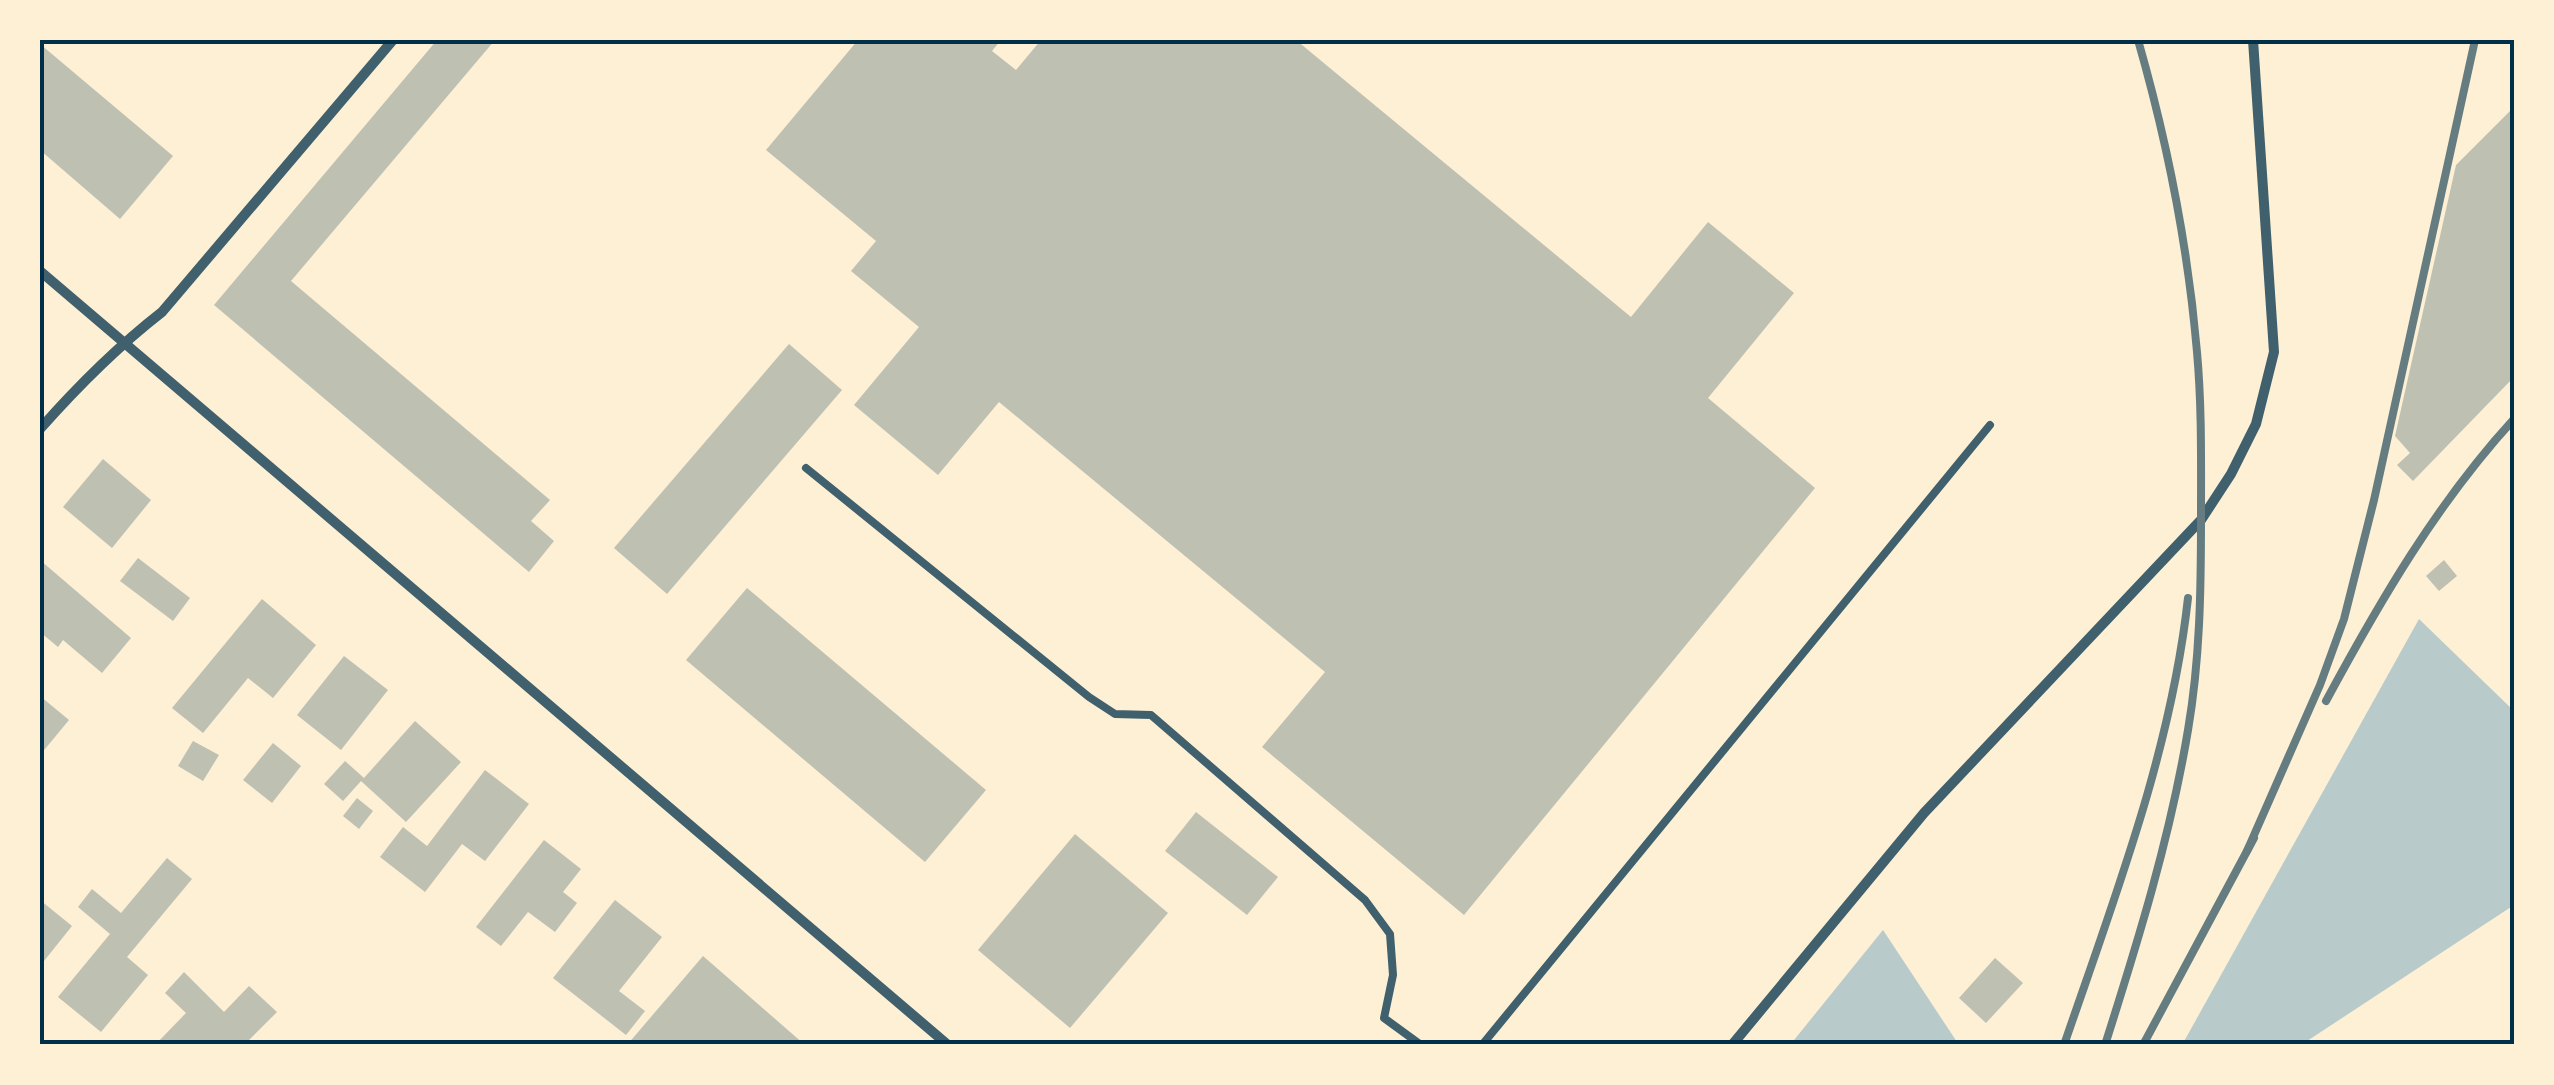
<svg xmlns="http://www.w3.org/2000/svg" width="2554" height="1085" font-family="Montserrat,sans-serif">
<rect width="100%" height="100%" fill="#fdf0d5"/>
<g fill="#b9caca">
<path d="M2419,619L2514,711V905L2301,1045H2182Z"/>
<path d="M1883,930L1959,1045H1790Z"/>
</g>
<g fill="#bec0b2">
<path d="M437,40H495L291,281L550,500L531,521L554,541L529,572L214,305Z"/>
<path d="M858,40H1001L992,51L1016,70L1041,40H1296L1631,317L1708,222L1794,293L1708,398L1815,488L1464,915L1262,747L1325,672L999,402L938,475L854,405L919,327L851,271L876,241L766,150Z"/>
<path d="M40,44L173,156L120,219L40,150Z"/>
<path d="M2514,107V377L2413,481L2397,465L2410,453L2395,436L2456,165Z"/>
<path d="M789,344L842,390L667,594L614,548Z"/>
<path d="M103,459L151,500L112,548L63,507Z"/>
<path d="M138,558L190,598L173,621L120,581Z"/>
<path d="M40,560L131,638L102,673L63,640L58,647L40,632Z"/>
<path d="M2444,560L2457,576L2439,591L2426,576Z"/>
<path d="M747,588L986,790L925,862L686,660Z"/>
<path d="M262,599L316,645L273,698L248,678L203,733L172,708Z"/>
<path d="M344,656L388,690L341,750L297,715Z"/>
<path d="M40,696L69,720L40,755Z"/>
<path d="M415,721L461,762L406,822L361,781L343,801L324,784L345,761L364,778Z"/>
<path d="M193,741L219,755L203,781L178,766Z"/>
<path d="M273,743L301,766L272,803L243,780Z"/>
<path d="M485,770L529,804L485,861L462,844L425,892L380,857L403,827L427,846Z"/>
<path d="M357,798L373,811L359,829L343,816Z"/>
<path d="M1196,812L1278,877L1247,915L1165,851Z"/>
<path d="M1075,834L1168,913L1070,1028L978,950Z"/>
<path d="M544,840L581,869L563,892L577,903L555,932L528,912L501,946L476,927Z"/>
<path d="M167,858L192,879L127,957L148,975L101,1032L58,997L110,934L78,907L92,889L121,913Z"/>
<path d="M40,900L72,926L40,966Z"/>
<path d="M615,900L662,937L619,991L645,1011L626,1035L553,978Z"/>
<path d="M703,956L805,1045H627Z"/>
<path d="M1995,958L2023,983L1986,1023L1959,998Z"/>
<path d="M184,972L224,1012L249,986L277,1012L244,1045H155L186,1013L165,993Z"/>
</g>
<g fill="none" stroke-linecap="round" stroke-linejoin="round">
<g stroke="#3f606c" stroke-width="8">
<path d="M806,468L1089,697L1115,714L1151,715L1365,900L1390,934L1393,975L1384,1018L1421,1045"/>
<path d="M1482,1045L1990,425"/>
</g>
<g stroke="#3f606c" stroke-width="10">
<path d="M40,271L948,1045"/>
<path d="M40,429C78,386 117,347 162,312L393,40"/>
<path d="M1732,1045L1924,813L2201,520L2231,474L2256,424L2274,352L2253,40"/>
</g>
<g stroke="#657d81" stroke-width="8">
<path d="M2326,701C2380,601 2437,503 2514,419"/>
<path d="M2247,851L2320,685L2344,619L2374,500L2475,40"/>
<path d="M2064,1045C2114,899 2171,752 2188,598"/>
<path d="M2105,1045C2138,941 2170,838 2188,730C2200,660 2201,590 2201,519C2201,463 2202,408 2197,352C2188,247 2167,141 2138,40"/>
<path d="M2143,1045L2254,838"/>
</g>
</g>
<rect width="2554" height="1085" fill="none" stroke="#fdf0d5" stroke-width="85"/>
<rect x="42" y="42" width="2470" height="1000" fill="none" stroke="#003049" stroke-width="4"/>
</svg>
